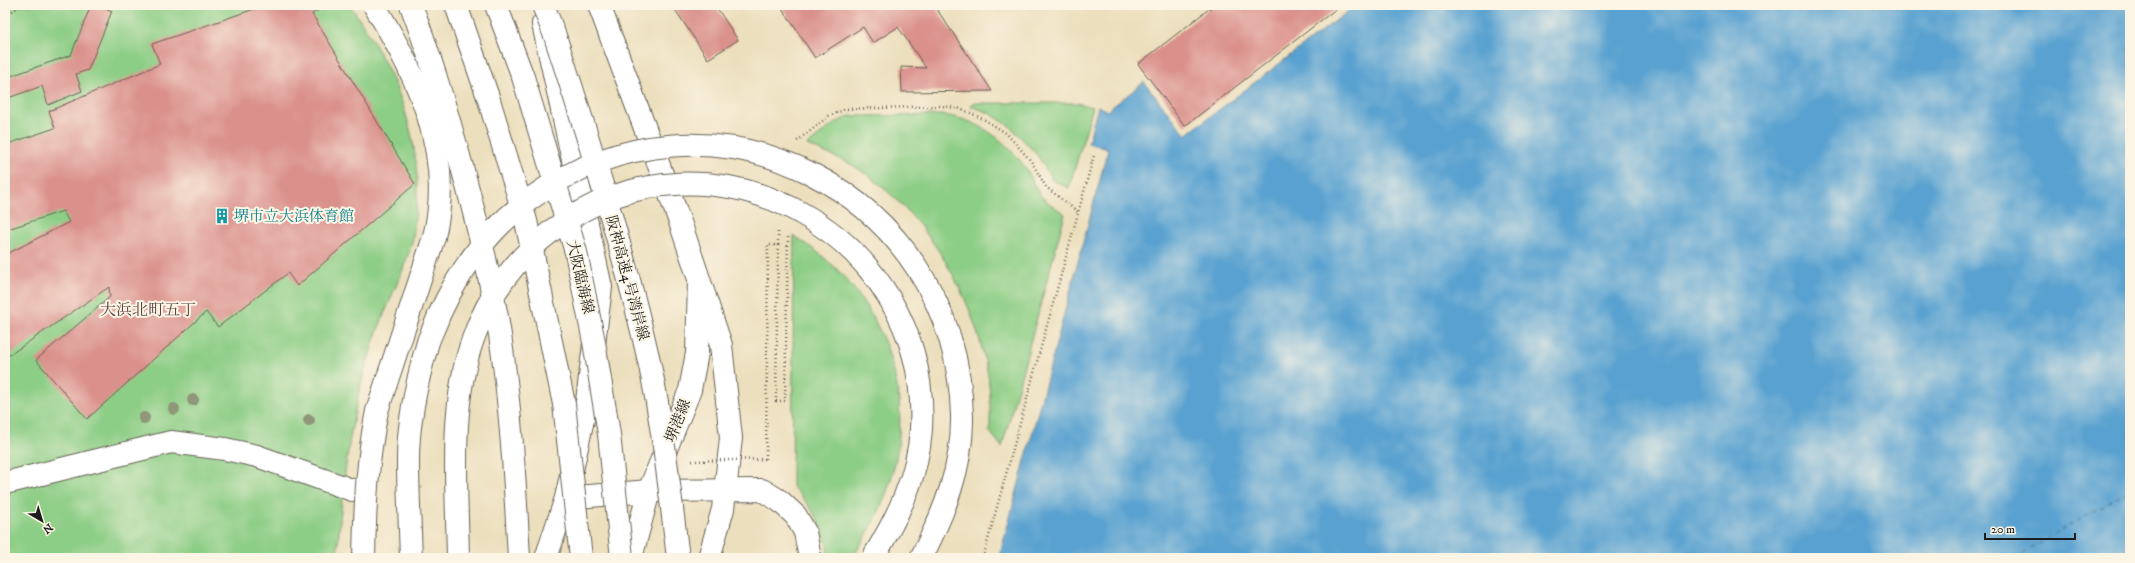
<svg xmlns="http://www.w3.org/2000/svg" width="2135" height="563" font-family="'IM FELL DW Pica','Noto Serif JP',serif">
<rect width="100%" height="100%" fill="#fcf5e5"/>
<filter id="ink" filterUnits="userSpaceOnUse"><feTurbulence type="fractalNoise" baseFrequency=".025" numOctaves="2"/><feDisplacementMap in="SourceGraphic" scale="8" xChannelSelector="R" yChannelSelector="G"/><feConvolveMatrix kernelMatrix="1 2 1 2 8 2 1 2 1" color-interpolation-filters="sRGB"/></filter>
<filter id="wash" filterUnits="userSpaceOnUse"><feTurbulence type="fractalNoise" baseFrequency=".012" numOctaves="4" result="noise"/><feDisplacementMap in="SourceGraphic" scale="16" xChannelSelector="R" yChannelSelector="G"/><feGaussianBlur stdDeviation="0.9" result="paint"/><feColorMatrix in="noise" values="0 0 0 0 0 0 0 0 0 0 0 0 0 0 0 0 0 1.4 0 .05"/><feComposite in="paint" operator="in"/></filter>
<g filter="url(#wash)">
<rect width="100%" height="100%" fill="#ecdfbd"/>
<g fill="#8dce86" stroke="#547551">
<path d="M5,5H350C394,69 426,139 415,219C414,228 414,237 411,246C400,282 381,316 370,353C349,419 342,489 337,558H5Z"/>
<path d="M972,103H1077L1093,107L1069,188L1052,180L1038,156L1011,127L989,113L971,106Z"/>
<path d="M942,115C978,119 1003,138 1025,167C1031,175 1033,185 1039,193C1045,202 1057,208 1065,214L1002,447L990,432C990,416 991,400 989,384C989,375 986,366 984,357C967,282 920,208 854,166C840,158 822,152 807,145L835,123L850,116Z"/>
<path d="M794,236C873,283 916,377 894,468C886,501 871,530 852,558H828C826,528 812,507 792,486Z"/>
</g>
<path fill="#59a1d0" stroke="#3a5e76" d="M1356,5H2130V558H999L1108,149L1088,143L1098,106L1107,111L1144,82L1186,135Z"/>
<g fill="none" stroke-linecap="round" stroke-linejoin="round">
<path stroke="#37586d" stroke-width="1" stroke-dasharray="5 4" stroke-linecap="butt" d="M2015,558L2130,490"/>
</g>
<g id="blocks">
<g fill="#da908b">
<path d="M91,5H99L112,11L88,70L76,74L82,91L48,105L42,86L5,99V78L71,55Z"/>
<path d="M266,5H321L323,7L312,14L415,184L297,286L288,273L218,327L206,312L87,419L36,360L110,297L109,287L5,358V255L69,222L63,211L5,230V145L55,128L49,111L160,64L152,44Z"/>
<path d="M672,5H715L738,40L708,59Z"/>
<path d="M780,5H934L992,91L902,92L901,67L926,68L898,27L873,43L863,27L815,58Z"/>
<path d="M1214,5H1341L1185,126L1138,64Z"/>
</g>
</g>
</g>
<g filter="url(#ink)">
<use href="#blocks" fill-opacity="0" stroke="#656054" stroke-width="1"/>
<g fill="none" stroke-linecap="round" stroke-linejoin="round">
<defs>
<g id="minor">
<path d="M543,24L601,287L587,401L566,498L649,491L762,490L780,501L796,516L805,532L810,558"/>
<path d="M5,483L171,442L225,449L257,456L352,490"/>
</g>
<g id="major">
<path d="M546,558L566,498"/>
<path d="M631,558L649,491L690,390L697,353L699,281"/>
</g>
<path id="highway" d="M599,5L680,222L721,345L731,438L723,509L709,558"/>
</defs>
<use href="#minor" stroke="#656054" stroke-width="24"/>
<use href="#major" stroke="#656054" stroke-width="24"/>
<use href="#highway" stroke="#656054" stroke-width="24"/>
<g stroke="#656054" stroke-width="2.5" stroke-dasharray="1 3" stroke-linecap="butt">
<path d="M5,15L23,5"/>
<path d="M797,141L829,116L846,109L942,106L962,109L985,120L1006,133L1031,161L1046,187L1078,212"/>
<path d="M778,245V232"/>
<path d="M766,459L768,245H778L776,401H785L788,237"/>
<path d="M983,558L1094,155"/>
</g>
<use href="#minor" stroke="#fff" stroke-width="22"/>
<use href="#major" stroke="#fff" stroke-width="22"/>
<use href="#highway" stroke="#fff" stroke-width="22"/>
<defs>
<g id="major-bridge">
<path d="M456,5L488,97L526,221L564,404L581,558"/>
<path d="M496,5L523,77L576,252L594,342L609,434L622,558"/>
</g>
<g id="highway-bridge">
<path d="M411,5C431,58 447,112 462,167C477,222 491,278 500,335C511,408 515,484 519,558"/>
<path d="M543,5L555,36C590,143 624,251 649,361C663,426 670,492 678,558"/>
<path d="M364,558C365,508 367,460 377,411L434,237C455,153 417,75 374,5"/>
<path d="M411,558C410,526 408,493 408,460C408,421 417,380 428,342C431,333 436,324 439,315C460,269 489,229 530,199C711,66 957,193 962,416C963,467 944,513 921,558"/>
<path d="M458,558C457,488 449,406 473,339C488,295 517,257 554,229C711,112 932,236 921,429C918,477 897,518 873,558"/>
</g>
</defs>
<use href="#major-bridge" stroke="#656054" stroke-width="24" stroke-linecap="butt"/>
<use href="#highway-bridge" stroke="#656054" stroke-width="24" stroke-linecap="butt"/>
<path stroke="#656054" stroke-width="2.5" stroke-dasharray="1 3" stroke-linecap="butt" d="M692,461L766,459"/>
<use href="#major-bridge" stroke="#fff" stroke-width="22"/>
<use href="#highway-bridge" stroke="#fff" stroke-width="22"/>
</g>
<g fill="#909679">
<circle cx="193" cy="400" r="6"/>
<circle cx="174" cy="409" r="6"/>
<circle cx="144" cy="418" r="6"/>
<circle cx="309" cy="420" r="6"/>
</g>
</g>
<defs>
<symbol id="building-bare" viewBox="-9 -9 18 18"><path d="M-4-6H4V6H1V3H-1V6H-4ZM-2.5-4.3h1.7v1.8h-1.7ZM.8-4.3h1.7v1.8H.8ZM-2.5-1h1.7V.8h-1.7ZM.8-1h1.7V.8H.8Z" fill="#0f9aa8" stroke="#fcf5e5" stroke-width="2.5" paint-order="stroke"/></symbol>
</defs>
<g fill-rule="evenodd">
<use href="#building-bare" x="211" y="205" width="22" height="22"/>
</g>
<g text-anchor="middle" dominant-baseline="central" stroke-width="4" stroke-linejoin="round" paint-order="stroke">
<g font-size="15" fill="#0d838f" stroke="#fcf5e5" text-anchor="start">
<text x="234" y="216">堺市立大浜体育館</text>
</g>
<g font-size="15" fill="#1c1c1c" stroke="#fcf5e5">
<text transform="translate(580 277) rotate(77)">大阪臨海線</text>
<text transform="translate(627 278) rotate(75)">阪神高速4号湾岸線</text>
<text transform="translate(678 421) rotate(-69)">堺港線</text>
</g>
<g font-size="16" fill="#5e4543" stroke="#fcf5e5">
<text x="148" y="310">大浜北町五丁</text>
</g>
</g>
<rect width="2135" height="563" fill="none" stroke="#fcf5e5" stroke-width="20"/>
<g transform="translate(42 521) rotate(142)" stroke="#fcf5e5" stroke-width="3" paint-order="stroke">
<path d="M0-3L7 15L0 10L-7 15Z" fill="#1c1c1c"/>
<text y="-6" font-size="11" font-weight="bold" text-anchor="middle" fill="#1c1c1c">N</text>
</g>
<path d="M1985 533v6h90v-6" fill="none" stroke="#1c1c1c" stroke-width="2"/>
<text x="1991" y="533" font-size="12" fill="#1c1c1c" stroke="#fcf5e5" stroke-width="3" paint-order="stroke">20 m</text>
</svg>
